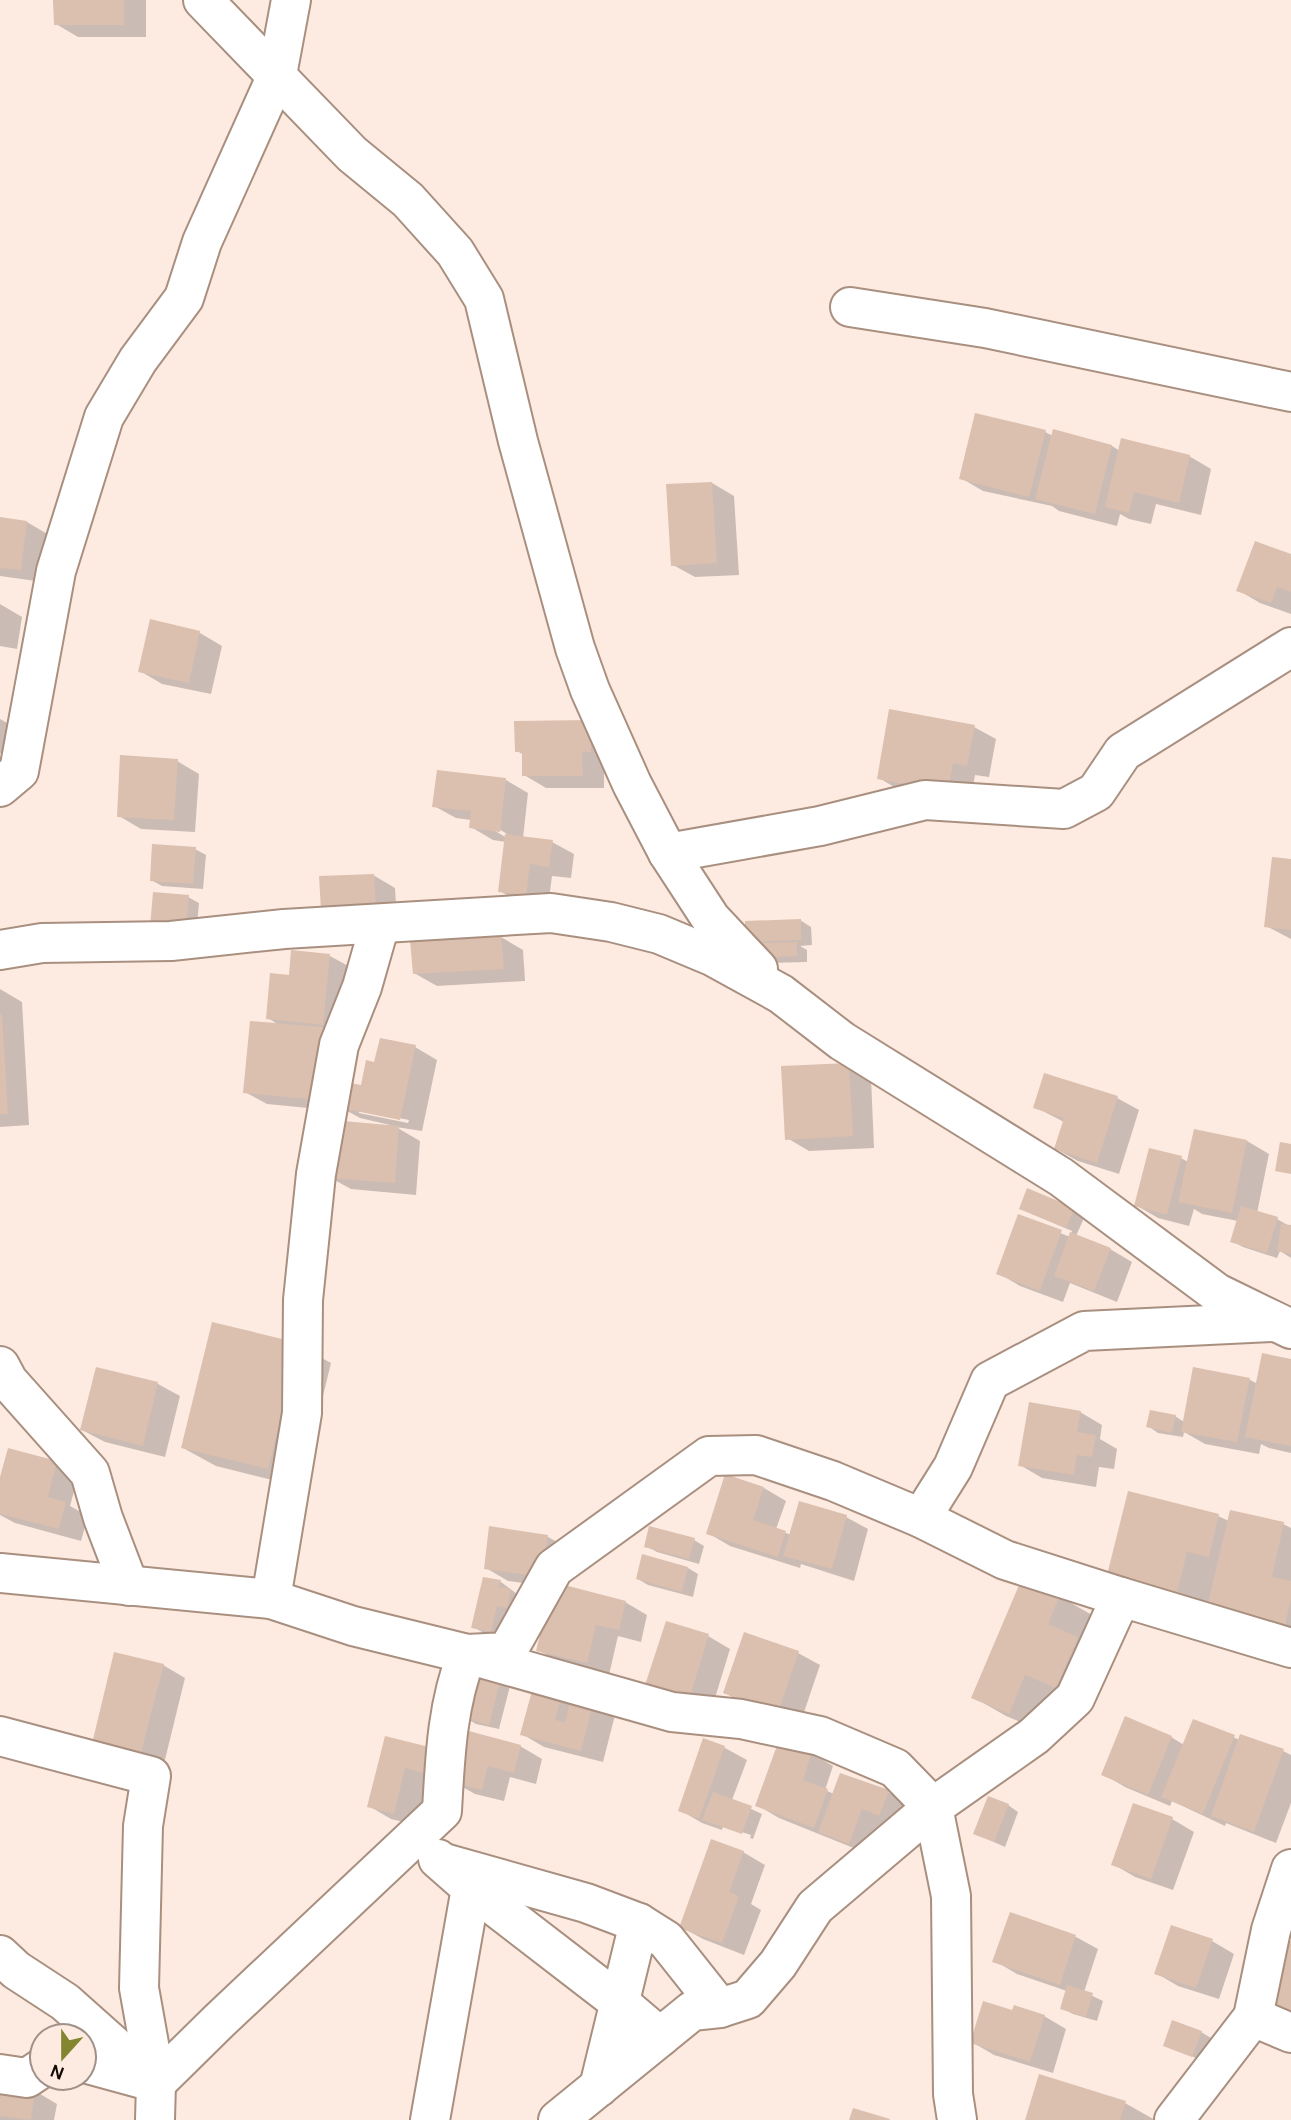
<svg xmlns="http://www.w3.org/2000/svg" width="1291" height="2120" font-family="Karla,sans-serif">
<rect width="100%" height="100%" fill="#fdebe1"/>
<g fill="#0003" fill-rule="evenodd">
<path d="M55,0H146V37H78L56,24Z"/>
<path d="M1045,432L1053,436L1112,446L1120,451L1189,456L1211,469L1201,515L1156,504L1151,524L1129,519L1120,514L1117,526L1059,511L1052,506L983,491L961,478Z"/>
<path d="M712,483L734,496L739,575L695,577L673,565Z"/>
<path d="M0,519L27,522L49,535L43,582L0,576Z"/>
<path d="M1291,556V614L1260,603L1238,590Z"/>
<path d="M0,604L22,617L17,649L0,646Z"/>
<path d="M151,621L200,633L222,646L211,694L162,684L140,671Z"/>
<path d="M0,719L25,733L16,758L0,753Z"/>
<path d="M590,721L604,764V788H546L524,775V755L517,751Z"/>
<path d="M974,727L996,739L989,777L975,775L970,803L901,791L879,778Z"/>
<path d="M177,761L199,774L195,832L141,829L119,816Z"/>
<path d="M506,780L528,793L523,838L552,842L574,854L571,878L552,876L548,907L522,904L500,891L506,842L493,840L471,827V820L456,818L434,806ZM494,826L507,834V838L492,829Z"/>
<path d="M195,849L206,855L203,889L162,886L151,880Z"/>
<path d="M1291,861V939L1266,926Z"/>
<path d="M373,875L395,888L397,919L321,878Z"/>
<path d="M155,893L188,897L199,903L196,935Z"/>
<path d="M800,920L811,927L812,945L800,946L807,950V962L766,963L747,941Z"/>
<path d="M501,937L523,950L525,981L437,986L414,973Z"/>
<path d="M330,956L352,968L342,1083L362,1087L376,1064L415,1047L437,1060L422,1131L396,1127L420,1141L416,1195L351,1189L329,1177L390,1125L360,1118L340,1107L339,1111L267,1104L245,1092L279,1025L268,1018L290,977ZM359,1110L409,1120L408,1123L359,1113Z"/>
<path d="M0,989L22,1002L29,1125L0,1127Z"/>
<path d="M849,1065L871,1078L874,1148L809,1151L787,1138Z"/>
<path d="M1117,1098L1139,1110L1119,1174L1078,1161L1056,1149L1064,1122L1035,1107Z"/>
<path d="M1195,1131L1247,1141L1269,1154L1257,1213L1277,1219L1291,1227V1258L1280,1251L1277,1258L1243,1247L1232,1241L1238,1221L1202,1214L1194,1209L1189,1226L1158,1218L1136,1205L1181,1158L1188,1162Z"/>
<path d="M1074,1210L1085,1216L1076,1236L1110,1249L1132,1262L1117,1302L1070,1283L1063,1302L1020,1286L998,1273L1019,1216L1070,1237L1072,1231L1032,1214Z"/>
<path d="M298,1345L331,1363L301,1487L216,1466L183,1448Z"/>
<path d="M1291,1360V1453L1269,1448L1261,1444L1259,1454L1205,1444L1184,1432L1183,1437L1158,1433L1148,1426L1175,1416L1184,1422L1195,1369L1250,1380L1258,1384Z"/>
<path d="M97,1369L158,1384L180,1396L165,1457L105,1442L82,1430Z"/>
<path d="M1080,1412L1102,1425L1100,1439L1117,1449L1114,1469L1099,1467L1096,1487L1042,1478L1020,1465Z"/>
<path d="M56,1463L78,1476L70,1506L88,1516L81,1541L15,1523L0,1515V1483Z"/>
<path d="M764,1488L786,1501L776,1529L791,1535L846,1517L868,1529L854,1581L801,1564L800,1568L730,1546L708,1533Z"/>
<path d="M1218,1516L1229,1521L1283,1524L1291,1528V1640L1208,1609L1170,1588L1169,1591L1199,1608L1142,1593Z"/>
<path d="M548,1537L570,1549L564,1587L625,1602L647,1615L641,1642L618,1636L609,1675L560,1662L538,1650L553,1587L508,1581L486,1568Z"/>
<path d="M694,1540L704,1546L699,1564L657,1552L646,1546Z"/>
<path d="M688,1568L698,1574L693,1597L648,1585L638,1579Z"/>
<path d="M484,1579L501,1582L521,1597L517,1613L507,1611L501,1637L484,1633L473,1627Z"/>
<path d="M1059,1596L1092,1615L1042,1731L1006,1716L973,1697Z"/>
<path d="M708,1636L730,1649L711,1711L669,1697Z"/>
<path d="M798,1653L820,1665L800,1724L747,1705L725,1693Z"/>
<path d="M163,1665L185,1678L161,1776L114,1764Z"/>
<path d="M478,1670L511,1682L499,1729L476,1724L466,1718Z"/>
<path d="M534,1689L615,1715L603,1762L544,1747L522,1734Z"/>
<path d="M1194,1721L1240,1740L1283,1751L1291,1755V1803L1276,1843L1226,1823L1225,1826L1172,1801L1170,1806L1125,1787L1103,1774L1171,1737L1184,1745Z"/>
<path d="M386,1738L433,1750L520,1746L542,1759L536,1784L510,1777L504,1801L475,1794L450,1780H427L416,1825L391,1819L369,1806Z"/>
<path d="M704,1740L725,1748L747,1760L732,1800L762,1814L753,1839L750,1838L751,1835L723,1826L722,1830L702,1823L680,1810Z"/>
<path d="M811,1753L833,1766L825,1790L834,1794L888,1792L910,1804L902,1827L884,1821L871,1855L779,1818L757,1805Z"/>
<path d="M1008,1805L1018,1812L1005,1847L976,1834Z"/>
<path d="M1172,1819L1194,1832L1173,1890L1135,1877L1113,1864Z"/>
<path d="M743,1852L765,1865L751,1904L761,1910L744,1955L703,1939L681,1927Z"/>
<path d="M1011,1914L1076,1937L1098,1949L1084,1992L1103,2001L1097,2021L1073,2014L1062,2008L1067,1991L1017,1974L995,1961Z"/>
<path d="M1212,1941L1234,1954L1219,1999L1178,1986L1156,1973Z"/>
<path d="M1013,2012L1044,2016L1066,2029L1053,2073L994,2055L972,2042Z"/>
<path d="M1201,2032L1211,2038L1203,2061L1165,2045Z"/>
<path d="M0,2087L35,2091L57,2104L54,2120H0Z"/>
<path d="M1125,2103L1155,2120H1026Z"/>
</g>
<g fill="#dbbfaf">
<path d="M53,0H124V25H54Z"/>
<path d="M975,413L1046,430L1029,497L959,479Z"/>
<path d="M1053,429L1112,445L1095,514L1035,499Z"/>
<path d="M1121,438L1190,455L1179,503L1134,492L1129,513L1105,507Z"/>
<path d="M712,482L717,563L671,566L666,484Z"/>
<path d="M0,517L27,521L21,570L0,568Z"/>
<path d="M1255,541L1291,554V592L1277,587L1271,603L1236,591Z"/>
<path d="M150,619L200,631L189,683L138,672Z"/>
<path d="M889,709L975,725L967,766L953,763L948,792L877,779Z"/>
<path d="M591,720V752H582L583,776H522V752H515L514,721Z"/>
<path d="M120,755L178,759L174,820L117,817Z"/>
<path d="M437,770L506,778L500,832L469,828L471,811L432,807Z"/>
<path d="M505,834L553,840L549,867L530,864L526,895L498,892Z"/>
<path d="M152,844L196,847L193,884L150,881Z"/>
<path d="M1272,857L1291,859V930L1264,927Z"/>
<path d="M374,874L376,907L321,910L319,876Z"/>
<path d="M153,892L189,895L186,930L150,927Z"/>
<path d="M801,919V940L745,942V921Z"/>
<path d="M501,935L504,969L413,974L410,940Z"/>
<path d="M797,942V956L754,958V943Z"/>
<path d="M291,950L330,954L323,1025L266,1019L270,973L289,975Z"/>
<path d="M2,1014L8,1114H0V1015Z"/>
<path d="M250,1021L324,1027L317,1100L243,1093Z"/>
<path d="M380,1038L416,1045L400,1120L336,1107L341,1081L361,1085L366,1060L374,1062Z"/>
<path d="M849,1063L853,1136L785,1140L781,1066Z"/>
<path d="M1044,1073L1118,1096L1097,1163L1054,1149L1064,1118L1033,1108Z"/>
<path d="M332,1120L399,1126L395,1183L327,1178Z"/>
<path d="M1194,1129L1247,1140L1232,1213L1178,1202Z"/>
<path d="M1280,1142L1291,1144V1174L1275,1171Z"/>
<path d="M1149,1148L1182,1156L1167,1215L1134,1206Z"/>
<path d="M1027,1188L1075,1208L1066,1228L1019,1209Z"/>
<path d="M1241,1206L1278,1217L1267,1253L1230,1242Z"/>
<path d="M1018,1214L1062,1230L1040,1291L996,1274Z"/>
<path d="M1281,1224L1291,1225V1254L1277,1251Z"/>
<path d="M1070,1232L1111,1248L1094,1291L1054,1276Z"/>
<path d="M212,1322L299,1343L268,1469L181,1448Z"/>
<path d="M1262,1353L1291,1359V1446L1245,1437Z"/>
<path d="M96,1367L158,1382L143,1446L80,1430Z"/>
<path d="M1193,1367L1250,1378L1237,1442L1181,1432Z"/>
<path d="M1029,1402L1081,1411L1077,1432L1096,1435L1092,1457L1077,1455L1074,1475L1018,1466Z"/>
<path d="M1150,1410L1176,1415L1172,1433L1146,1427Z"/>
<path d="M8,1448L57,1461L48,1497L66,1502L59,1529L0,1514V1477Z"/>
<path d="M725,1474L764,1487L753,1520L786,1531L778,1557L706,1534Z"/>
<path d="M1128,1491L1219,1514L1209,1557L1187,1552L1177,1593L1107,1575Z"/>
<path d="M799,1501L847,1515L832,1569L783,1556Z"/>
<path d="M1230,1510L1284,1522L1272,1577L1291,1581V1599L1284,1629L1206,1611Z"/>
<path d="M489,1526L548,1535L542,1577L484,1569Z"/>
<path d="M649,1526L695,1538L689,1559L644,1547Z"/>
<path d="M642,1554L688,1567L682,1592L636,1579Z"/>
<path d="M483,1577L501,1580L499,1587L511,1589L507,1608L497,1606L491,1632L471,1628Z"/>
<path d="M1022,1578L1060,1595L1048,1624L1078,1637L1056,1688L1025,1675L1009,1714L971,1698Z"/>
<path d="M553,1582L626,1601L619,1630L596,1625L587,1663L536,1651Z"/>
<path d="M666,1621L709,1634L689,1700L645,1685Z"/>
<path d="M744,1632L799,1651L778,1713L723,1693Z"/>
<path d="M114,1652L164,1664L138,1764L90,1752Z"/>
<path d="M476,1668L502,1674L489,1725L464,1718Z"/>
<path d="M533,1687L562,1695L555,1720L565,1722L572,1695L594,1700L581,1751L520,1735Z"/>
<path d="M1125,1716L1172,1736L1148,1795L1101,1775Z"/>
<path d="M1193,1719L1235,1735L1203,1814L1161,1797Z"/>
<path d="M465,1730L521,1745L514,1773L488,1766L482,1790L451,1782Z"/>
<path d="M1240,1734L1284,1749L1254,1832L1211,1816Z"/>
<path d="M385,1736L433,1748L427,1774L405,1768L394,1814L367,1807Z"/>
<path d="M703,1738L725,1746L699,1819L678,1811Z"/>
<path d="M779,1740L812,1752L803,1780L828,1789L814,1828L755,1806Z"/>
<path d="M840,1773L889,1790L879,1816L862,1809L849,1844L818,1832Z"/>
<path d="M713,1792L752,1806L742,1834L702,1820Z"/>
<path d="M988,1796L1009,1804L994,1842L973,1834Z"/>
<path d="M1133,1803L1173,1817L1151,1879L1111,1865Z"/>
<path d="M711,1839L744,1851L729,1892L739,1896L722,1943L679,1928Z"/>
<path d="M1010,1912L1076,1935L1060,1985L992,1962Z"/>
<path d="M1171,1925L1213,1939L1196,1988L1154,1974Z"/>
<path d="M1288,1940L1291,1941V2015L1266,2007Z"/>
<path d="M1067,1985L1093,1993L1086,2017L1060,2009Z"/>
<path d="M983,2001L1012,2010L1014,2005L1045,2015L1030,2062L970,2043Z"/>
<path d="M1172,2020L1202,2031L1192,2057L1163,2046Z"/>
<path d="M1039,2074L1126,2101L1120,2120H1025Z"/>
<path d="M0,2085L35,2090L31,2120L0,2116Z"/>
<path d="M853,2108L890,2119L889,2120H849Z"/>
</g>
<g fill="none" stroke-linecap="round" stroke-linejoin="round">
<defs>
<g id="minor">
<path d="M203,0L352,154L408,200L455,252L484,299L518,441L575,648L590,690L632,784L668,853L711,919L758,969"/>
<path d="M850,307L985,328L1291,392"/>
<path d="M0,787L19,771L56,571L104,417L138,360L184,298L202,242L277,75L291,0"/>
<path d="M668,853L820,826L925,800L1064,809L1096,792L1123,752L1291,647"/>
<path d="M0,950L42,943L171,941L284,929L551,913L611,922L659,934L714,957L781,994L842,1041L1061,1177L1217,1293L1291,1329"/>
<path d="M0,1366L8,1381L90,1473L103,1518L129,1586"/>
<path d="M921,1518L953,1467L990,1381L1084,1331L1273,1322"/>
<path d="M0,1573L271,1599L353,1626L467,1654L672,1712L741,1719L820,1736L895,1768L933,1807L951,1896L953,2094L957,2120"/>
<path d="M271,1599L302,1413L303,1300L316,1174L339,1045L362,987L380,924"/>
<path d="M0,1736L151,1776L143,1826L139,1988L156,2083L155,2120"/>
<path d="M444,1863L586,1903L639,1923L666,1940L720,2008"/>
<path d="M471,1888L619,2002L660,2037"/>
<path d="M0,1955L16,1970L65,2002L156,2083"/>
<path d="M1253,2017L1291,2033"/>
<path d="M84,2063L146,2080"/>
<path d="M0,2074L27,2078L42,2068"/>
<path d="M156,2083L219,2021L442,1811C445,1757 447,1705 467,1654L507,1652L554,1568L709,1456L756,1455L833,1481L921,1518L1005,1560L1121,1597"/>
<path d="M599,2087L639,1923"/>
<path d="M430,2120L471,1888L438,1859"/>
<path d="M558,2120L692,2011L720,2008L748,1999L778,1964L815,1907L933,1807L1034,1736L1075,1698L1121,1597L1291,1648"/>
<path d="M1174,2120L1253,2017L1271,1930L1291,1869"/>
</g>
</defs>
<use href="#minor" stroke="#a98f7f" stroke-width="42"/>
<use href="#minor" stroke="#fff" stroke-width="38"/>
</g>
<g transform="translate(63 2057) rotate(201)"><circle r="33" fill="#fdebe1" stroke="#9f9189" stroke-width="2"/>
<path d="M0-5L12 26L0 18L-12 26Z" fill="#83852f"/>
<text y="-10" font-size="19" font-weight="bold" text-anchor="middle" fill="#120905">N</text>
</g>
</svg>
